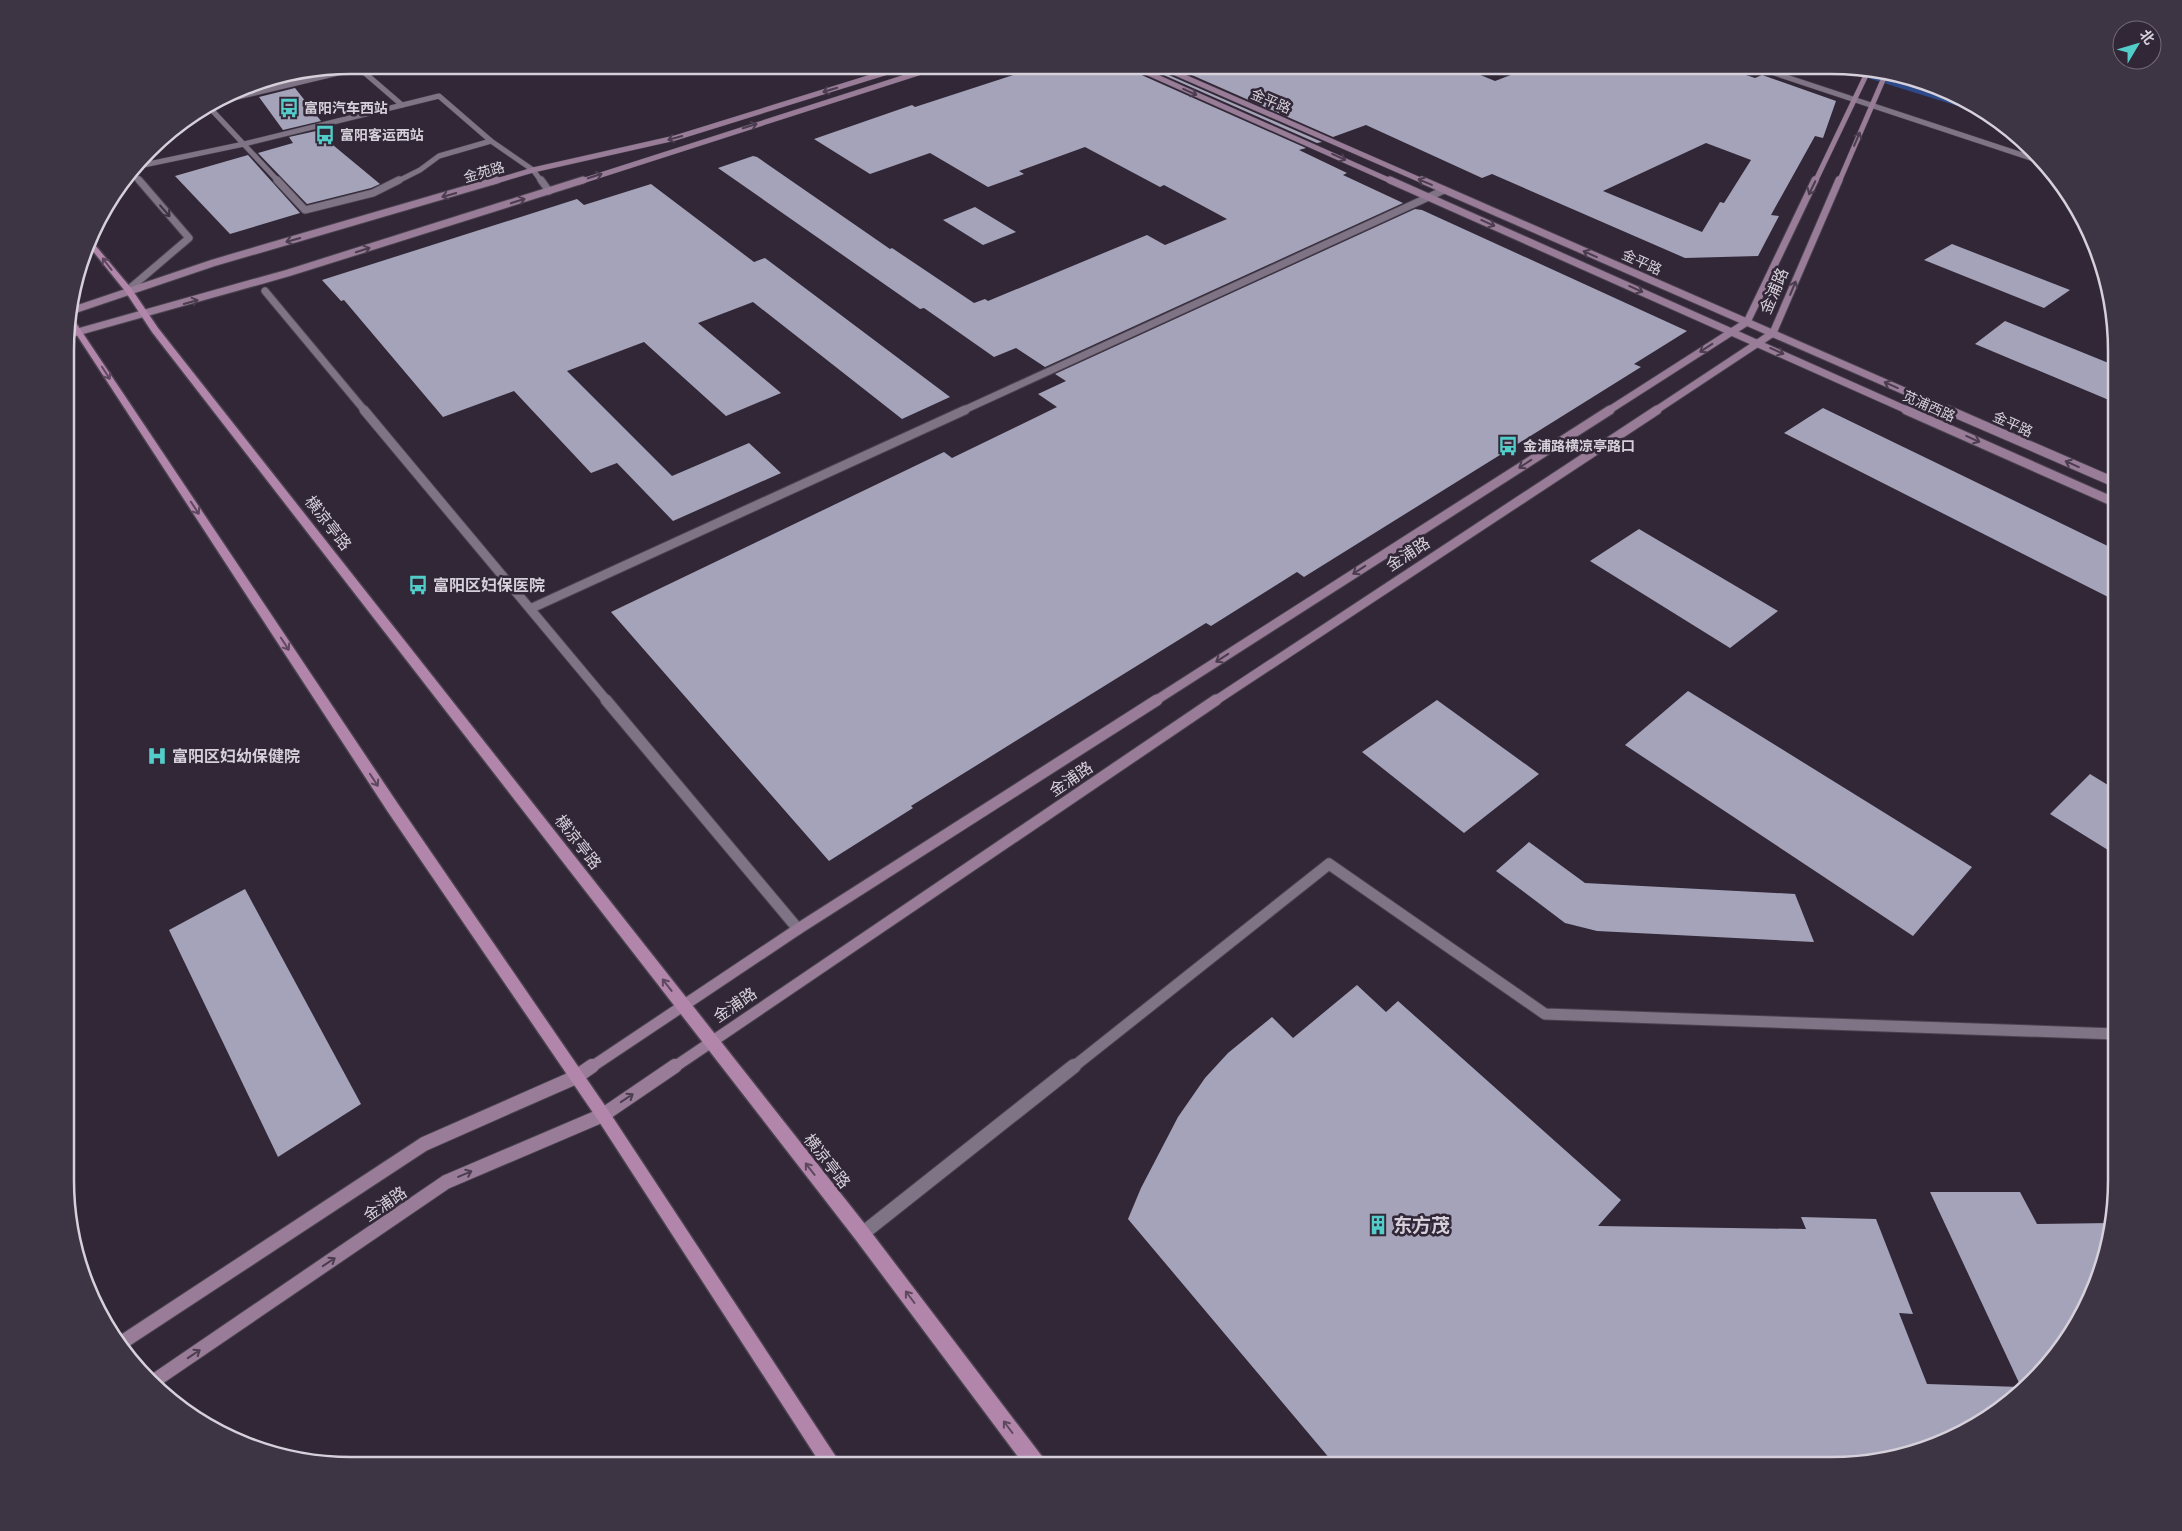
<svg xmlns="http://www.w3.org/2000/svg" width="2182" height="1531" font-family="'Public Sans','Noto Sans SC',sans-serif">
<rect width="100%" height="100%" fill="#312737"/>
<path fill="#2e4989" d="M1829,66H1850L1924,80L1993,117Z"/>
<g fill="#a5a3b9" fill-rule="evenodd">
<path d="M1044,65H1126L1128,69L1306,148L1299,150L1347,173L1343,175L1403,203L1045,367L1016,348L994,357L924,308L920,309L718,168L753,156L757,157L890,249L892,248L974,303L985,299L988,301L1147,235L1165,245L1227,219L1164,185L1160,187L1085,147L1019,171L1024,174L988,187L930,153L870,174L814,139L912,105L915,107Z"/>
<path d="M1141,65H1153L1155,69L1322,142L1317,143Z"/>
<path d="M1169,65H1456L1495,81L1537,65L1719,66L1755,78L1762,75L1836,101L1823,138L1815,136L1771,215L1779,216L1758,256L1685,258L1492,174L1482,178L1366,125L1333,137ZM1706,143L1751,160L1724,203L1720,202L1702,232L1603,191Z"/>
<path d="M295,88L321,121L283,130L259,97Z"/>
<path d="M316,131L380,184L371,188L307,204L258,153L293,143L289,137Z"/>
<path d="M248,155L300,213L230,234L175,176Z"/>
<path d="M651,184L754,262L765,258L950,397L902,419L753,302L698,323L781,393L726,416L644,342L567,371L672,476L749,443L781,473L673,521L617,463L591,473L514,391L443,417L344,300L341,301L322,280L577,199L584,205Z"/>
<path d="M975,207L1016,232L983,245L943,220Z"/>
<path d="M1415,209L1422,210L1687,331L1634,364L1641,367L1304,577L1297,572L1211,626L1206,623L911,806L913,808L829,861L611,612L944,452L952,458L1057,407L1038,394L1066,381L1055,374Z"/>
<path d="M1952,244L2070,290L2044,308L1924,260Z"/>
<path d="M2005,321L2116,366V403L1975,344Z"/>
<path d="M1823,408L2116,550V601L1784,433Z"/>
<path d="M1639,529L1778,611L1730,648L1590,561Z"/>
<path d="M1688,691L1972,867L1913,936L1625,745Z"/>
<path d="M1437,700L1539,774L1464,833L1362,752Z"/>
<path d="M2090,774L2116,790V855L2050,814Z"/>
<path d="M1529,842L1585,883L1795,894L1814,942L1597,931L1565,923L1496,871Z"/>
<path d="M245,889L361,1104L278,1157L169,930Z"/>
<path d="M1357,985L1386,1012L1398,1001L1621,1200L1598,1226L1806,1229L1801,1217L1876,1219L1913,1314L1899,1313L1927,1384L2021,1387L1930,1192H2020L2037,1224L2112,1223L2102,1273L2058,1354L2020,1395L1958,1436L1905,1456L1832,1466H1336L1128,1219L1141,1188L1178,1117L1205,1078L1228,1053L1272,1017L1293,1038Z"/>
</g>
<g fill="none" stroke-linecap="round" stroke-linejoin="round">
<defs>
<g id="lane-far1">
<path d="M217,102L359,68L402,105"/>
<path d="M209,107L279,182"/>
<path d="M139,166L244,144L439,96L491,141L533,170L542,182"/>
<path d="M133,174L140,182"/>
<path d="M396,182L420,170L439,156L491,141"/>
</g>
<g id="lane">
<path d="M277,180L305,210L373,193L399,180"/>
<path d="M541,180L549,191"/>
<path d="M128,290L189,238L139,180"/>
</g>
<path id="street-far4" d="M1753,66L2037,160"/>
<g id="street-far3">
<path d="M265,291L365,411"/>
<path d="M962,411L1444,190"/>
</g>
<g id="street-far2">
<path d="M364,410L607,701"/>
<path d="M532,608L965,410"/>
</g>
<g id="street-far1">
<path d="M606,700L798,929"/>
<path d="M1072,1068L1329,864L1545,1014L2116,1034"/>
</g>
<path id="street" d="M862,1234L1074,1066"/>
<g id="secondary-far4">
<path d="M1130,65L1393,182"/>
<path d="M1157,65L1425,182"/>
<path d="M493,182L533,170L675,138L910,65"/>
<path d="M579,182L943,65"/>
<path d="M1815,182L1869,69"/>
<path d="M1839,182L1886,73"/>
</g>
<g id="secondary-far3">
<path d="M1390,180L1909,411"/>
<path d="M1422,180L1950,411"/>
<path d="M68,312L213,263L497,180"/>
<path d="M67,335L288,273L583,180"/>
<path d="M1608,411L1747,322L1815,180"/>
<path d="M1655,411L1773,333L1839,180"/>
</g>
<g id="secondary-far2">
<path d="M1906,410L2116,503"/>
<path d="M1948,410L2116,483"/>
<path d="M1155,701L1610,410"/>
<path d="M1215,701L1657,410"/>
</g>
<g id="secondary-far1">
<path d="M590,1068L798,929L1157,700"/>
<path d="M673,1068L1216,700"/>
</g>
<g id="secondary">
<path d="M121,1343L424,1144L576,1077L592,1066"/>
<path d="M154,1381L446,1182L603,1115L675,1066"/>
</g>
<g id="primary">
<path d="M90,239L131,288L158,328L868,1228L1044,1459L1046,1466H1025L856,1240L152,332L125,291L88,245Z"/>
<path d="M68,311L398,804L608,1110L842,1466H822L598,1120L388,812L67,320Z"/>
</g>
</defs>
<use href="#lane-far1" stroke="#4a424f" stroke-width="6"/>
<use href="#lane" stroke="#4a424f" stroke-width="9"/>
<use href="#street-far4" stroke="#4a424f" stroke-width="6"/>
<use href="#street-far3" stroke="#4a424f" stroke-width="9"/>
<use href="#street-far2" stroke="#4a424f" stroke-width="11"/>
<use href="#street-far1" stroke="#4a424f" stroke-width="13"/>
<use href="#street" stroke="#4a424f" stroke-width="16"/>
<use href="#secondary-far4" stroke="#4a424f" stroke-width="6"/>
<use href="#secondary-far3" stroke="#4a424f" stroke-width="9"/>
<use href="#secondary-far2" stroke="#4a424f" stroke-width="11"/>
<use href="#secondary-far1" stroke="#4a424f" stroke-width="13"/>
<use href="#secondary" stroke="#4a424f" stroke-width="16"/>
<use href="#primary" stroke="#4a424f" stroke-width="3"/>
<use href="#lane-far1" stroke="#7f7386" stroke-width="5"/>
<use href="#lane" stroke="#7f7386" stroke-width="7"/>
<use href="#street-far4" stroke="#7f7386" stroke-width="5"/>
<use href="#street-far3" stroke="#7f7386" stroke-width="7"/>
<use href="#street-far2" stroke="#7f7386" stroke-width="9"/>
<use href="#street-far1" stroke="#7f7386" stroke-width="11"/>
<use href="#street" stroke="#7f7386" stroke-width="14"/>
<use href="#secondary-far4" stroke="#987c98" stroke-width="5"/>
<use href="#secondary-far3" stroke="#987c98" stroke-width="7"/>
<use href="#secondary-far2" stroke="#987c98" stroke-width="9"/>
<use href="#secondary-far1" stroke="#987c98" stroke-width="11"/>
<use href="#secondary" stroke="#987c98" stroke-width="14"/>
<use href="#primary" fill="#b285aa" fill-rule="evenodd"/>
</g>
<defs><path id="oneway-shaft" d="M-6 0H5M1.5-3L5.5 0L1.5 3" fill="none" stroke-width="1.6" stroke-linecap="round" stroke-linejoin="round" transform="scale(1.25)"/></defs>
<g stroke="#4b3c4f">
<use href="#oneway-shaft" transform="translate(830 90) rotate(163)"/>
<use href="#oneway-shaft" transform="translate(1190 92) rotate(24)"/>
<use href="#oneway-shaft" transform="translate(750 126) rotate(-18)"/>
<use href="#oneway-shaft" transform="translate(675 138) rotate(165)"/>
<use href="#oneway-shaft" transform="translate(1857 139) rotate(-67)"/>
<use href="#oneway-shaft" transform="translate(1339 157) rotate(24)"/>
<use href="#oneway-shaft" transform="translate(595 176) rotate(-18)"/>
<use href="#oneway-shaft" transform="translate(1425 182) rotate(-157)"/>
<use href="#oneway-shaft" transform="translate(1812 188) rotate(116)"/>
<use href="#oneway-shaft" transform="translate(449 195) rotate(164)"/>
<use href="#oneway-shaft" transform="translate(518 201) rotate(-18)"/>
<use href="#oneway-shaft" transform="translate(1488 223) rotate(24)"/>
<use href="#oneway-shaft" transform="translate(293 240) rotate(164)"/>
<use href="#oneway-shaft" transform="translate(363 250) rotate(-18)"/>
<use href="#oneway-shaft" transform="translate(1590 254) rotate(-156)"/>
<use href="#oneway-shaft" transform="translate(1793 288) rotate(-67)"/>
<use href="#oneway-shaft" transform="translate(1636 289) rotate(24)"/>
<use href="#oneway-shaft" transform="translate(191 302) rotate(-16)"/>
<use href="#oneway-shaft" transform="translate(1706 348) rotate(147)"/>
<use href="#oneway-shaft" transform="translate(1777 351) rotate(24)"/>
<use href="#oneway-shaft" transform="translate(1891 385) rotate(-156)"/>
<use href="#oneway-shaft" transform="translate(1973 439) rotate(24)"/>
<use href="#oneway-shaft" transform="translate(1525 464) rotate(147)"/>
<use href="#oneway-shaft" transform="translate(2072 464) rotate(-156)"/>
<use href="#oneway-shaft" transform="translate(1359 570) rotate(147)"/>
<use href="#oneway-shaft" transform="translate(1222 658) rotate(147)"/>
<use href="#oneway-shaft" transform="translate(627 1098) rotate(-34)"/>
<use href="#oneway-shaft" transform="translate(465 1174) rotate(-23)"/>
<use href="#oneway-shaft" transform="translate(329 1262) rotate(-34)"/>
<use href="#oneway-shaft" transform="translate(194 1354) rotate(-34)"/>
</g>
<use stroke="#3d3243" href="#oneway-shaft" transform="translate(165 211) rotate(49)"/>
<g stroke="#5e485f">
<use href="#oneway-shaft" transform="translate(107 264) rotate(-128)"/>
<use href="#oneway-shaft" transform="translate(106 373) rotate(57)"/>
<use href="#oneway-shaft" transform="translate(195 508) rotate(57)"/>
<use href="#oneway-shaft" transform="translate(285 644) rotate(57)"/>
<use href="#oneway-shaft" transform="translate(374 780) rotate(57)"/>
<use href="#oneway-shaft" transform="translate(667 985) rotate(-128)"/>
<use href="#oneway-shaft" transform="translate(810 1169) rotate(-128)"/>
<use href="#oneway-shaft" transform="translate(910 1297) rotate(-127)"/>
<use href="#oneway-shaft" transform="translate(1008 1427) rotate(-127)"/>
</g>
<defs>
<symbol id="bus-bare" viewBox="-9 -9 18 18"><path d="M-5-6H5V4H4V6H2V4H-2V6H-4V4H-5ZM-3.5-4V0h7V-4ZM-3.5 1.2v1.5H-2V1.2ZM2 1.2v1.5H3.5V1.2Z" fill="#53cdca" stroke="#312737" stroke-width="2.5" paint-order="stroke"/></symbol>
<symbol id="hospital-bare" viewBox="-9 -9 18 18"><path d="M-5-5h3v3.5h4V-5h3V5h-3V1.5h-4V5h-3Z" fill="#53cdca" stroke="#312737" stroke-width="2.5" paint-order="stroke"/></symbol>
<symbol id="building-bare" viewBox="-9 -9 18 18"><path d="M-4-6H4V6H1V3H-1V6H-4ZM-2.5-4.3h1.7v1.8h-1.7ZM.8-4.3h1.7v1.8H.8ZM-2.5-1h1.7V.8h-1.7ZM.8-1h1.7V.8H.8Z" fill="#53cdca" stroke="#312737" stroke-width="2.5" paint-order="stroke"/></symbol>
</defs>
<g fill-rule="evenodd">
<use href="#bus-bare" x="275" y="94" width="28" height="28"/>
<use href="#bus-bare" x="311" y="121" width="28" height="28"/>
<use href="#bus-bare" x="1494" y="432" width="28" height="28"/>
<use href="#bus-bare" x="404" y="571" width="28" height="28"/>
<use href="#hospital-bare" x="143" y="742" width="28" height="28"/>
<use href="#building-bare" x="1364" y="1211" width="28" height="28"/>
</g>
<g text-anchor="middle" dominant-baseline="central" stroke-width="5" stroke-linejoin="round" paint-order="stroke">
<g font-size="14" fill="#d6d0da" stroke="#312737">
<text transform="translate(1271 101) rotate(23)">金平路</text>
<text transform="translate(484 172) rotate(-16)">金苑路</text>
<text transform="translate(1642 262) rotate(24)">金平路</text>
<text transform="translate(1929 406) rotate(24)">苋浦西路</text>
<text transform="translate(2013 424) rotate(24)">金平路</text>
</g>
<g font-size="14" font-weight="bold" fill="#d6d0da" stroke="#312737" text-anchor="start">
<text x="304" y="108">富阳汽车西站</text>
<text x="340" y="135">富阳客运西站</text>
<text x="1523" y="446">金浦路横凉亭路口</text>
</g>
<g font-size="16" fill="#d6d0da" stroke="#312737">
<text transform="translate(1774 291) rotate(-67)">金浦路</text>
<text transform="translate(328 523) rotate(52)">横凉亭路</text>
<text transform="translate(1408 554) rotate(-33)">金浦路</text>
<text transform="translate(1071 779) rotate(-34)">金浦路</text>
<text transform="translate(578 842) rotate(52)">横凉亭路</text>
<text transform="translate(735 1005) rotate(-34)">金浦路</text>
<text transform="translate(827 1161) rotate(52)">横凉亭路</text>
<text transform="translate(385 1204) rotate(-34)">金浦路</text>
</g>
<g font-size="16" font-weight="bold" fill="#d6d0da" stroke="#312737" text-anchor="start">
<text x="433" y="585">富阳区妇保医院</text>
<text x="172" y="756">富阳区妇幼保健院</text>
</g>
<g font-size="19" font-weight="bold" fill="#d6d0da" stroke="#312737" text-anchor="start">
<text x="1393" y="1225">东方茂</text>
</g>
</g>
<path d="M0 0H2182V1531H0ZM351 74H1831A277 277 0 0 1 2108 351V1180A277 277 0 0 1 1831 1457H351A277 277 0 0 1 74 1180V351A277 277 0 0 1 351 74Z" fill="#3e3544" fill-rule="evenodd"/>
<path fill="none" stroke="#d6d0da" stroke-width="2.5" d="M351 74H1831A277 277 0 0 1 2108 351V1180A277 277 0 0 1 1831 1457H351A277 277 0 0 1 74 1180V351A277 277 0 0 1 351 74Z"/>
<g transform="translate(2137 45) rotate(52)"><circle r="24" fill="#312737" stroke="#736b78"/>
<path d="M0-4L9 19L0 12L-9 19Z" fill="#53cdca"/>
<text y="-8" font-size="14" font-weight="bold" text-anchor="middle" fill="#d6d0da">北</text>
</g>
</svg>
